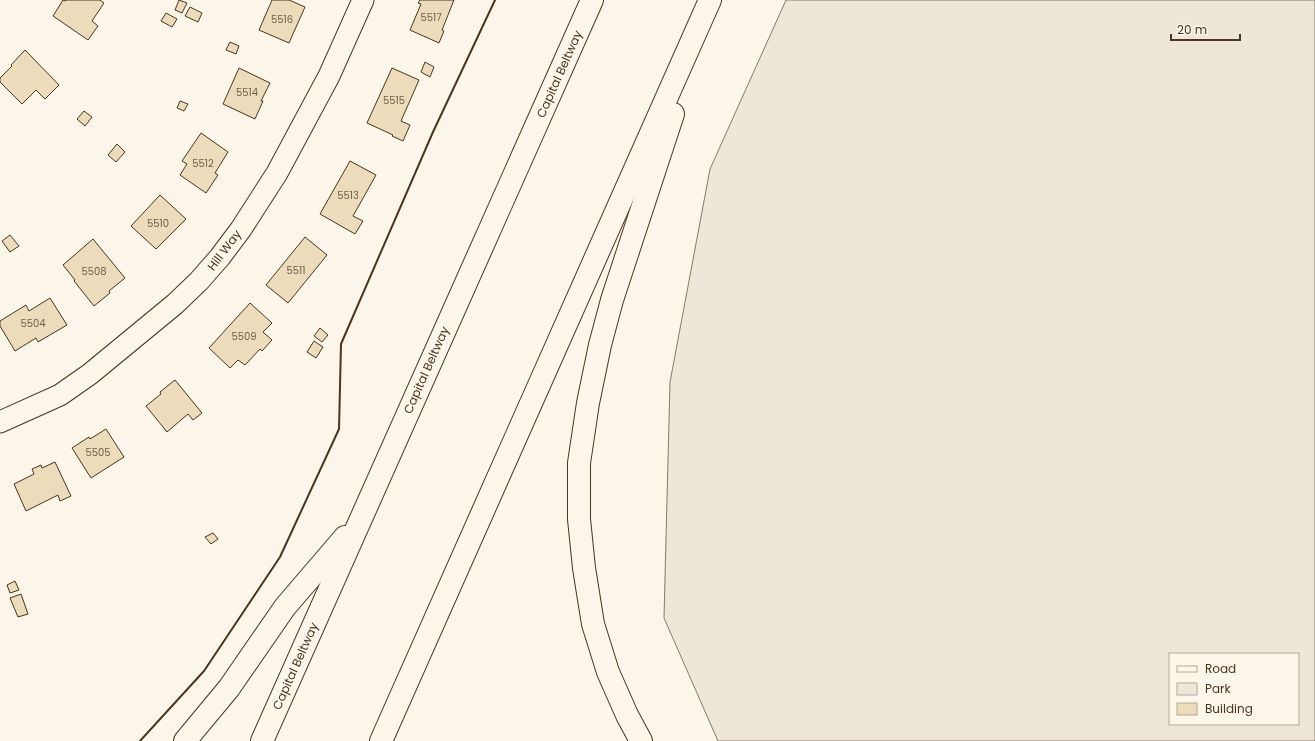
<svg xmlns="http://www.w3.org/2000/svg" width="1315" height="741" font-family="Poppins,sans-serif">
<rect width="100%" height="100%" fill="#fbf6e9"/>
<path fill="#ede6d9" stroke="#887966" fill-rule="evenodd" d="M786,0H1315V741H718L664,618L670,382L710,169ZM1170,654H1298V724H1170Z"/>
<g fill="#ecdcbc" stroke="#4a3520">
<path d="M63,0L65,1L66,0H100L104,3L92,21L98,26L88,40L53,16Z"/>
<path d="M179,0L187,3L182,13L175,10Z"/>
<path d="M272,0H289L305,7L289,43L259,30Z"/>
<path d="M420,0H454L442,30L444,31L439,43L410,30L421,4L418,3Z"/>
<path d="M190,7L202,13L198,22L185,16Z"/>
<path d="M166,13L177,19L172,27L161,21Z"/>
<path d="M230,42L239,46L236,54L226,50Z"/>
<path d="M25,50L59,85L45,99L36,90L22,104L0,82V78L12,66L11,65Z"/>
<path d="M425,62L434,67L430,77L421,72Z"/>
<path d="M239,68L270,83L261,101H263L255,119L223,104Z"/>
<path d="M392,68L419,80L401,121L410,125L403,141L392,136L393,135L367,123Z"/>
<path d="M180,101L188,104L184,111L177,108Z"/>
<path d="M84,111L92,117L85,126L77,119Z"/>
<path d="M201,133L228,152L215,173L218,175L206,193L180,175L187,164L182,161Z"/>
<path d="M117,144L125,152L116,162L108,155Z"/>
<path d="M350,161L376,175L353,216L363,221L355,234L320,214Z"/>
<path d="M160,195L186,219L156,249L131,226Z"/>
<path d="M10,235L19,246L10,252L2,241Z"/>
<path d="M305,237L327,255L288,303L266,285Z"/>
<path d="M93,239L125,278L109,291L110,293L94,306L74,281L75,280L63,265Z"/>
<path d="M50,298L67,325L38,342L36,338L15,351L0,326V321L26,305L29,311Z"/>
<path d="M250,303L272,323L263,332L272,340L262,351L260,349L245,365L238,360L230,368L209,348Z"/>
<path d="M320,328L328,335L322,342L314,336Z"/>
<path d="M314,341L323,347L316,358L307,352Z"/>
<path d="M175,380L202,413L193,420L188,414L167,432L146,406L161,394L160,392Z"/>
<path d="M106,429L124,457L91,478L72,448L89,437L90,439Z"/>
<path d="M55,462L71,496L60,501L58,495L26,511L14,484L34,474L32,469L41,465L42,468Z"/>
<path d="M213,533L218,539L211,544L205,537Z"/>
<path d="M15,581L19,590L10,593L7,585Z"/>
<path d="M21,594L28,614L18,617L10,598Z"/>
</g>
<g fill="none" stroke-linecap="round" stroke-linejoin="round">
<defs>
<path id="minor" d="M0,422L60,395L90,374L175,304L199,281L220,257L241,229L277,173L329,76L363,0"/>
<g id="motorway">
<path d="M185,741L229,688L285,607L345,537"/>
<path d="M262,741L592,0"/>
<path d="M381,741L710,0"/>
<path d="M641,741L627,715L608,672L593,624L584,568L579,519V463L588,403L600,345L612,300L673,114"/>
</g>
</defs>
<use href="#minor" stroke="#4a3520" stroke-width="23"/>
<use href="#motorway" stroke="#4a3520" stroke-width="24"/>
<use href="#minor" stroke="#fbf6e9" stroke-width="21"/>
<use href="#motorway" stroke="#fbf6e9" stroke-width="22"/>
<path stroke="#4a3520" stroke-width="2" d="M140,741L204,671L280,557L339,429L341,344L433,132L495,0"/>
</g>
<g text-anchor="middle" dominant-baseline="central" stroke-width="3" stroke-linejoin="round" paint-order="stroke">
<g font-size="10" fill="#725f47">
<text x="431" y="17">5517</text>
<text x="282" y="19">5516</text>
<text x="247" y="92">5514</text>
<text x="394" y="100">5515</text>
<text x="203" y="163">5512</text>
<text x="348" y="195">5513</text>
<text x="158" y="223">5510</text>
<text x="296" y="270">5511</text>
<text x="94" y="271">5508</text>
<text x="33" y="323">5504</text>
<text x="244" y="336">5509</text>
<text x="98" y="452">5505</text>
</g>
<g font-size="12" fill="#4a3520" stroke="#fbf6e9">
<text transform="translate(559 74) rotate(-66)">Capital Beltway</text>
<text transform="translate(224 250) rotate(-53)">Hill Way</text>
<text transform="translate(426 370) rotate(-66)">Capital Beltway</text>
<text transform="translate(295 666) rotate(-66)">Capital Beltway</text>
</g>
</g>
<rect x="1169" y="653" width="130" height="72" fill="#fbf6e9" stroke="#b4a999"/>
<rect x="1177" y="666" width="20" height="6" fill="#fbf6e9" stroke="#b4a999"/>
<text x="1205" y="673" font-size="12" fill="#4a3520">Road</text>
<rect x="1177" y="683" width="20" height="12" fill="#ede6d9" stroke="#b4a999"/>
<text x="1205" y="693" font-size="12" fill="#4a3520">Park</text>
<rect x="1177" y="703" width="20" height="12" fill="#ecdcbc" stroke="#b4a999"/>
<text x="1205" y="713" font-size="12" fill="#4a3520">Building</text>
<path d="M1171 34v6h69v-6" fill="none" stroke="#4a3520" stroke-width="2"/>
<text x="1177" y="34" font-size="12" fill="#4a3520" stroke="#fbf6e9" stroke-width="3" paint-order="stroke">20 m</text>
</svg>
